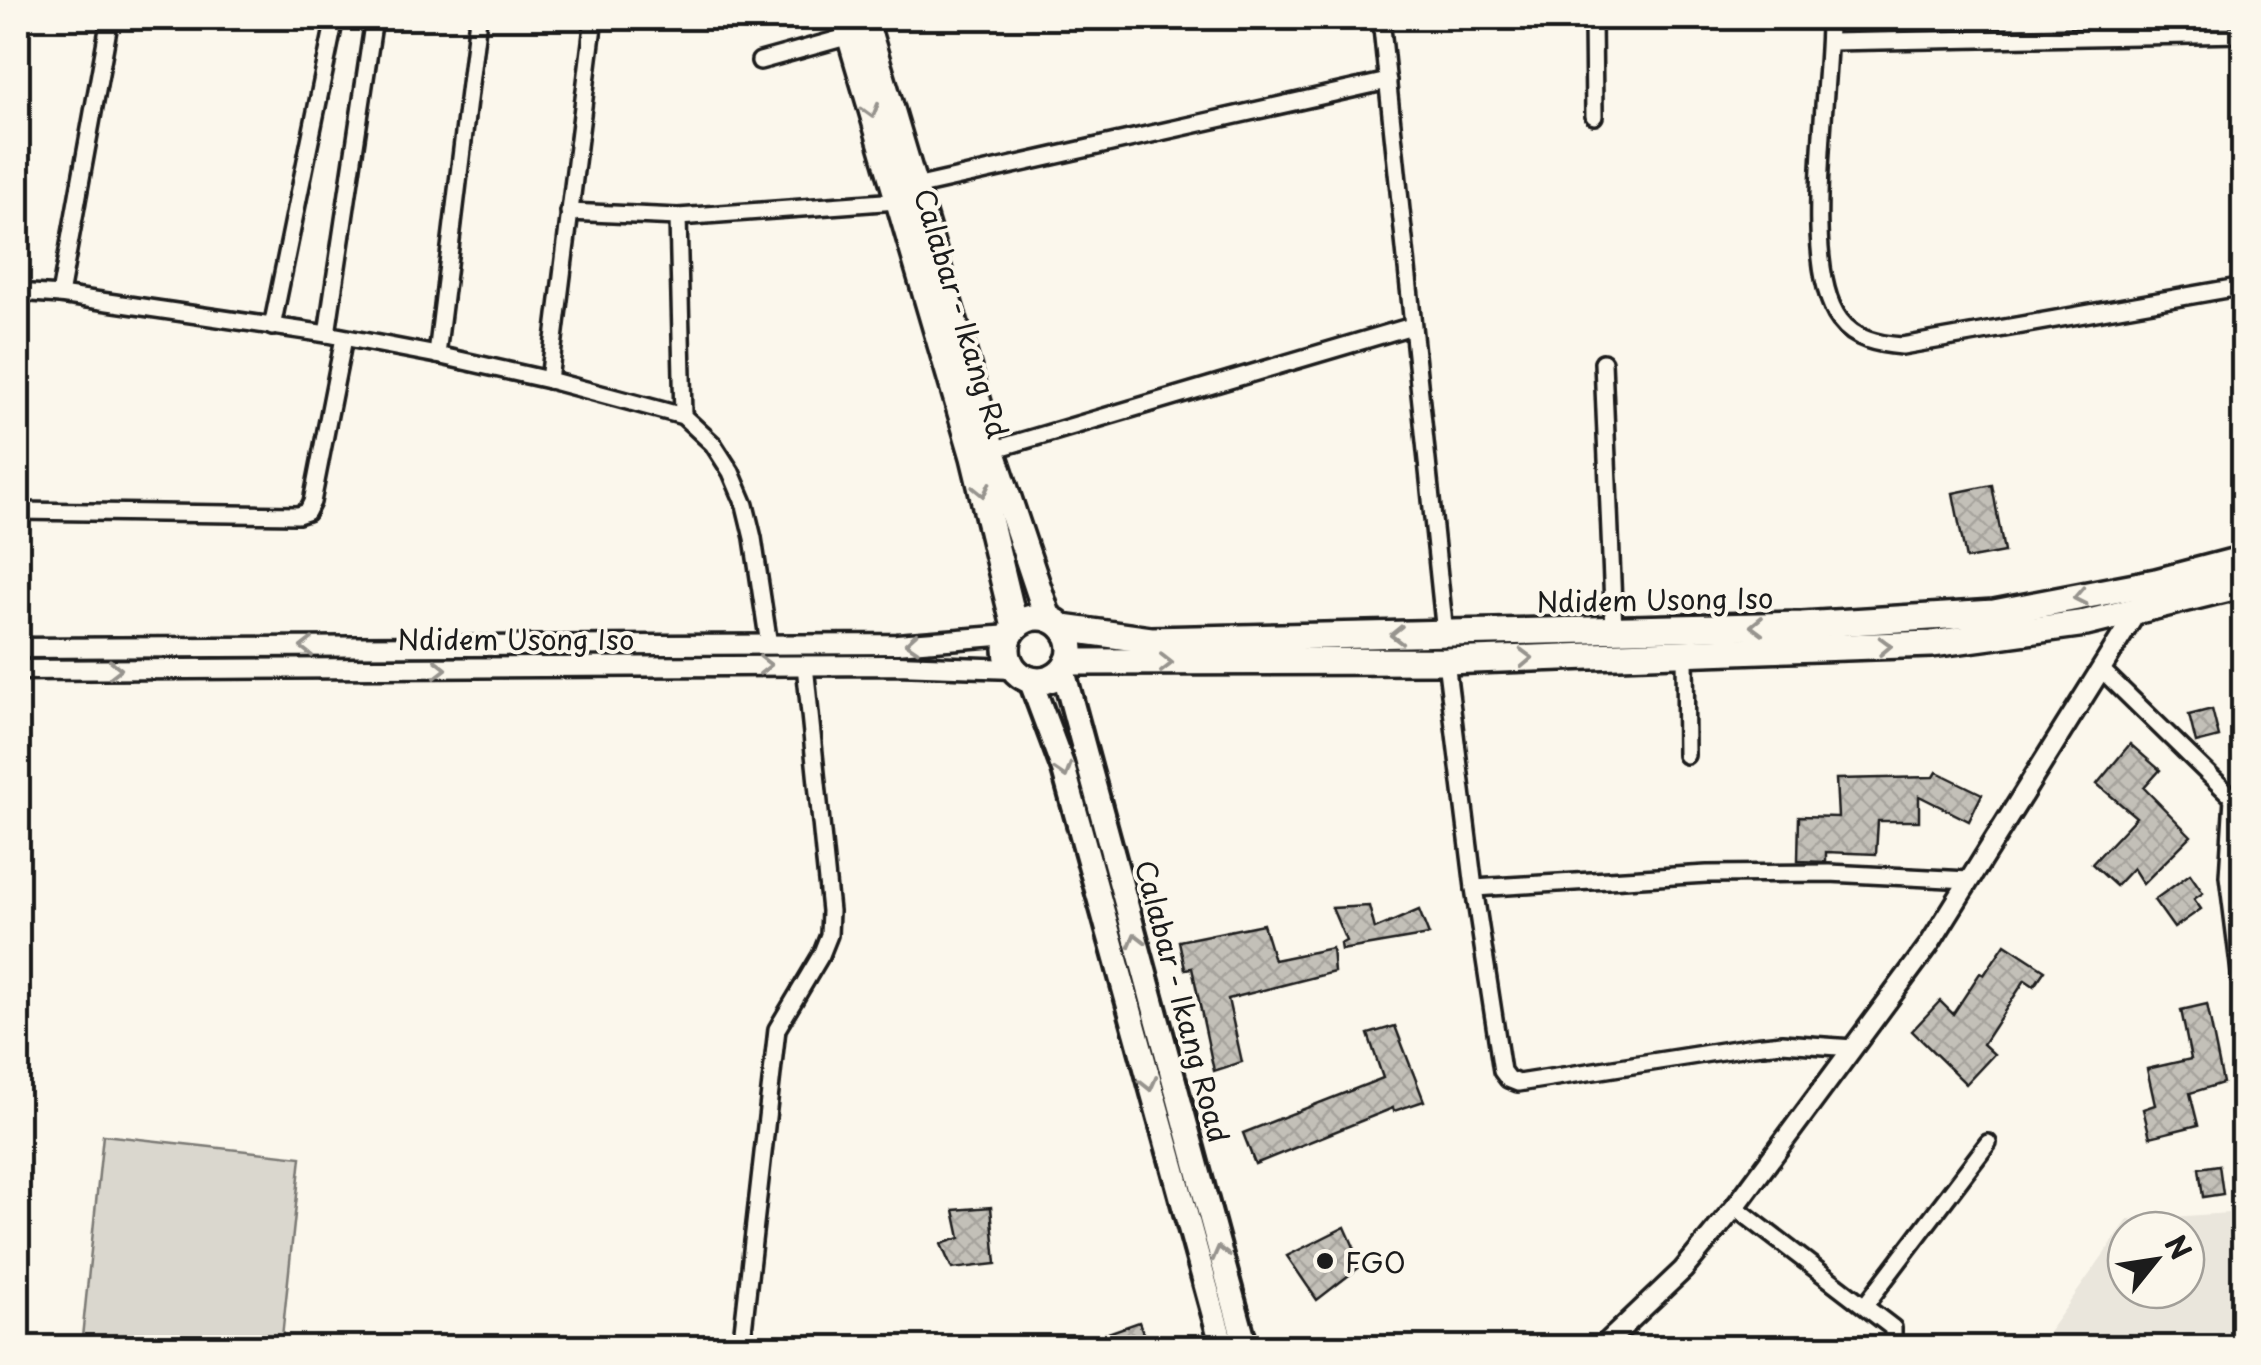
<svg xmlns="http://www.w3.org/2000/svg" width="2261" height="1365" font-family="'Playpen Sans',sans-serif">
<defs>
<pattern id="building-cross-hatch" width="8" height="8" patternUnits="userSpaceOnUse" patternTransform="scale(2.5)"><rect width="8" height="8" fill="#c3c0b8"/><path d="M0 0l8 8M0 8l8-8" fill="none" stroke="#a7a49e"/></pattern>
</defs>
<rect width="100%" height="100%" fill="#fbf7ec"/>
<filter id="ink" filterUnits="userSpaceOnUse"><feTurbulence type="fractalNoise" baseFrequency=".01" numOctaves="2"/><feDisplacementMap in="SourceGraphic" scale="20" xChannelSelector="R" yChannelSelector="G"/><feConvolveMatrix kernelMatrix="1 2 1 2 8 2 1 2 1" color-interpolation-filters="sRGB"/></filter>
<g filter="url(#ink)">
<path fill="#eae6dc" fill-rule="evenodd" d="M2243,1212V1347H2038L2128,1220ZM2126,1230H2186V1290H2126Z"/>
<path fill="#dad7ce" stroke="#7b7a75" stroke-width="2.5" d="M103,1135L301,1157L281,1347H81Z"/>
<g fill="url(#building-cross-hatch)" stroke="#1c1c1c" stroke-width="2.5">
<path d="M1992,485L2004,552L1966,559L1953,493Z"/>
<path d="M2212,709L2219,737L2196,743L2189,715Z"/>
<path d="M2130,744L2160,770L2144,788L2191,836L2143,884L2133,868L2116,886L2092,864L2136,817L2097,784Z"/>
<path d="M1937,772L1982,794L1969,821L1919,796V821H1878L1876,854L1826,852V862L1798,861L1799,816L1838,817L1836,779L1934,777Z"/>
<path d="M2190,874L2203,893L2194,899L2201,909L2174,928L2154,900Z"/>
<path d="M1369,906L1375,929L1419,910L1429,935L1341,950L1340,944L1346,941L1332,908Z"/>
<path d="M1263,924L1274,960L1332,948L1334,972L1228,999L1242,1062L1214,1071L1192,968L1185,969L1179,941Z"/>
<path d="M2005,944L2045,970L2034,986L2025,980L1983,1044L1994,1054L1966,1084L1912,1031L1940,1001L1953,1014L1980,973L1984,975Z"/>
<path d="M2207,1004L2223,1083L2190,1093L2198,1125L2150,1137L2143,1109L2155,1105L2147,1069L2191,1059L2181,1010Z"/>
<path d="M1395,1026L1424,1101L1394,1111L1393,1108L1255,1164L1243,1133L1383,1078L1368,1034Z"/>
<path d="M2219,1165L2223,1194L2203,1197L2199,1168Z"/>
<path d="M991,1207L996,1264L952,1269L941,1244L960,1238L954,1210Z"/>
<path d="M1345,1227L1362,1265L1317,1300L1287,1256Z"/>
<path d="M1139,1322L1149,1348H1074V1345Z"/>
</g>
<g fill="none" stroke-linecap="round" stroke-linejoin="round">
<defs>
<g id="minor">
<path d="M1381,18L1445,634"/>
<path d="M1593,18L1594,116"/>
<path d="M1668,18H1744"/>
<path d="M1829,18C1830,89 1799,267 1840,320C1855,340 1878,344 1902,346L2244,286"/>
<path d="M1830,42L2244,34"/>
<path d="M760,61L850,36"/>
<path d="M915,187L1388,81"/>
<path d="M569,212L678,217L897,201"/>
<path d="M678,217L683,416"/>
<path d="M18,292L60,295L327,334L437,355L549,380L683,416L713,444L731,472L745,505L753,538L769,645"/>
<path d="M60,295L110,18"/>
<path d="M272,327L335,18"/>
<path d="M327,334L374,18"/>
<path d="M437,355L478,18"/>
<path d="M1603,362L1614,630"/>
<path d="M549,380L594,18"/>
<path d="M992,450L1412,326"/>
<path d="M18,511L298,515L307,512L312,502L344,338"/>
<path d="M1685,653L1686,755"/>
<path d="M1446,661L1474,888L1502,1071L1508,1079L1518,1083L1754,1046L1782,1043L1853,1048"/>
<path d="M2102,670L2233,798L2244,803"/>
<path d="M2233,798L2228,876L2244,1005"/>
<path d="M1474,888L1707,874L1829,873L1969,880"/>
<path d="M1735,1207L1893,1328V1348"/>
<path d="M1866,1304L1988,1143"/>
<path d="M741,1348L777,1029L821,955L829,935L830,911L805,665"/>
</g>
<g id="tertiary">
<path d="M18,648L897,644L1010,635"/>
<path d="M18,670L897,665L1014,669"/>
<path d="M1601,1348L1683,1270L1735,1207L1929,945L2139,608"/>
</g>
<g id="primary">
<path d="M1063,670L1246,1348"/>
<path d="M1030,679L1064,770L1223,1348"/>
</g>
<g id="trunk">
<path d="M845,18L974,457L1015,627"/>
<path d="M864,18L992,450L1048,618"/>
<circle cx="1039" cy="649" r="32"/>
<path d="M1063,628L1151,640L1802,625L1994,613L2156,582L2244,559"/>
<path d="M1068,662L1446,661L1932,644L2086,623L2244,584"/>
</g>
</defs>
<use href="#minor" stroke="#1c1c1c" stroke-width="22"/>
<use href="#tertiary" stroke="#1c1c1c" stroke-width="25"/>
<use href="#primary" stroke="#1c1c1c" stroke-width="30"/>
<use href="#trunk" stroke="#1c1c1c" stroke-width="32"/>
<use href="#minor" stroke="#fbf7ec" stroke-width="15"/>
<use href="#tertiary" stroke="#fbf7ec" stroke-width="18"/>
<use href="#primary" stroke="#fbf7ec" stroke-width="22"/>
<use href="#trunk" stroke="#fbf7ec" stroke-width="25"/>
</g>
<defs><path id="oneway-chevron" d="M-2-3.5L2.5 0L-2 3.5" fill="none" stroke-width="1.6" stroke-linecap="round" stroke-linejoin="round" transform="scale(2.5)"/></defs>
<g stroke="#97948e">
<use href="#oneway-chevron" transform="translate(871 111) rotate(74)"/>
<use href="#oneway-chevron" transform="translate(982 490) rotate(77)"/>
<use href="#oneway-chevron" transform="translate(2080 597) rotate(169)"/>
<use href="#oneway-chevron" transform="translate(1757 626) rotate(179)"/>
<use href="#oneway-chevron" transform="translate(1397 635) rotate(179)"/>
<use href="#oneway-chevron" transform="translate(912 643) rotate(176)"/>
<use href="#oneway-chevron" transform="translate(1885 646) rotate(-2)"/>
<use href="#oneway-chevron" transform="translate(307 647) rotate(180)"/>
<use href="#oneway-chevron" transform="translate(1526 658) rotate(-2)"/>
<use href="#oneway-chevron" transform="translate(1166 663)"/>
<use href="#oneway-chevron" transform="translate(765 665)"/>
<use href="#oneway-chevron" transform="translate(115 669)"/>
<use href="#oneway-chevron" transform="translate(440 669)"/>
<use href="#oneway-chevron" transform="translate(1064 771) rotate(72)"/>
<use href="#oneway-chevron" transform="translate(1136 940) rotate(-105)"/>
<use href="#oneway-chevron" transform="translate(1149 1084) rotate(76)"/>
<use href="#oneway-chevron" transform="translate(1220 1253) rotate(-105)"/>
</g>
</g>
<circle fill="#1c1c1c" stroke="#fbf7ec" stroke-width="4" cx="1325" cy="1261" r="10"/>
<g text-anchor="middle" dominant-baseline="central" stroke-width="8" stroke-linejoin="round" paint-order="stroke">
<g font-size="28" fill="#1c1c1c" stroke="#fbf7ec">
<text transform="translate(962 313) rotate(73)">Calabar - Ikang Rd</text>
<text transform="translate(1655 599) rotate(-1)">Ndidem Usong Iso</text>
<text x="516" y="638">Ndidem Usong Iso</text>
<text transform="translate(1183 1001) rotate(75)">Calabar - Ikang Road</text>
</g>
<g font-size="28" fill="#1c1c1c" stroke="#fbf7ec" text-anchor="start">
<text x="1345" y="1261">FGO</text>
</g>
</g>
<rect width="2261" height="1365" fill="none" stroke="#fbf7ec" stroke-width="60"/>
<rect x="30" y="30" width="2201" height="1305" fill="none" stroke="#1c1c1c" stroke-width="4" filter="url(#ink)"/>
<g transform="translate(2156 1260) rotate(60)"><circle r="48" fill="#fbf7ec" stroke="#a29f99" stroke-width="2.5"/>
<path d="M0-8L18 38L0 25L-18 38Z" fill="#1c1c1c"/>
<text y="-15" font-size="28" font-weight="bold" text-anchor="middle" fill="#1c1c1c">N</text>
</g>
</svg>
